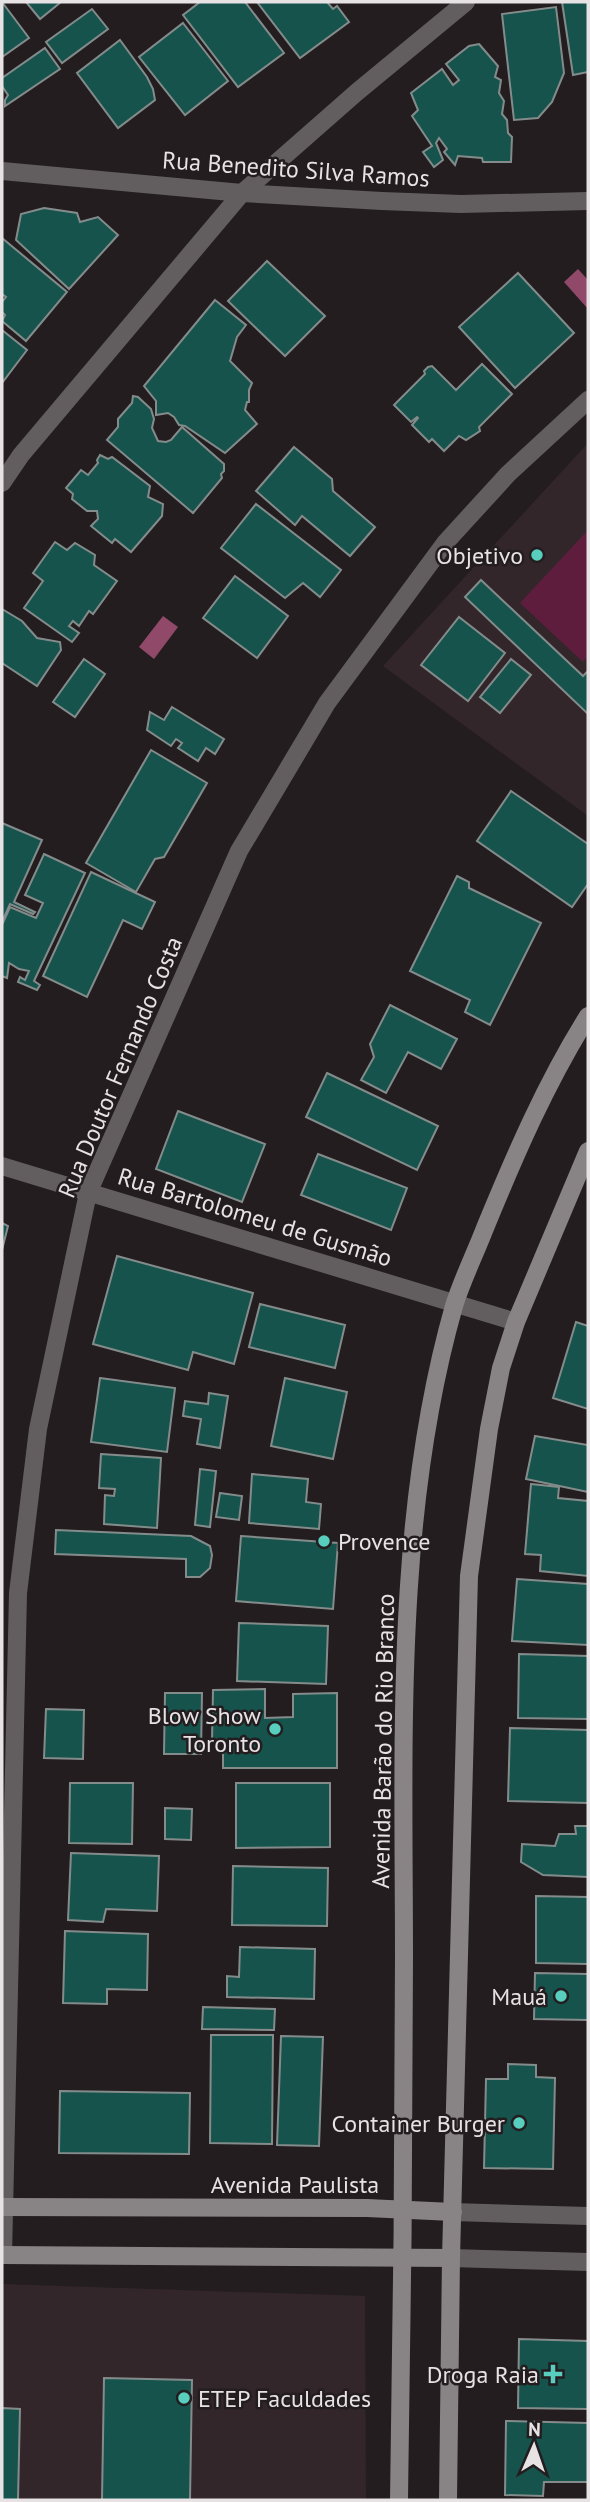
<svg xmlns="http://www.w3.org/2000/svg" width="590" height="2502" font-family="'PT Sans',sans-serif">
<rect width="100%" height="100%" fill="#231d1f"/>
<g fill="#32262a">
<path d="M588,443V816L383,666Z"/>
<path d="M2,2284L365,2296L366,2500H2Z"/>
</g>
<path fill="#5e1d3d" d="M588,530V656L583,662L520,603Z"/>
<g fill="#914969">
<path d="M578,269L588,280V309L564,282Z"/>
<path d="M163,616L178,627L154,659L139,647Z"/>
</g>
<g fill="#16534c" stroke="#848c8b" stroke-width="2">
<path d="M2,2L29,38L2,57Z"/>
<path d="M26,2H61L40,19Z"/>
<path d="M200,2H245L284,53L238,87L183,15Z"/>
<path d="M257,2H327L333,9L337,6L349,22L300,58Z"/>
<path d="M562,2H588V72L573,75Z"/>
<path d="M556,7L564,73L552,102L538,118L514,120L502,14Z"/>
<path d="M92,9L108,29L62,63L46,42Z"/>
<path d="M183,23L228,81L185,115L139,57Z"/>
<path d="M120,40L147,77L153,89L155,100L118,128L77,73Z"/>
<path d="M479,44L498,66L495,77L501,80L499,93L504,101L502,114L507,120L508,133L512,137L511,162H483L482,158L458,156L455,165L444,152L447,149L439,138L436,143L443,160L434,167L423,152L432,146L412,116L418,110L411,93L442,69L453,85L459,80L446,64L469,46Z"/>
<path d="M45,48L60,69L5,106V100L8,95L2,86V78Z"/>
<path d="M44,208L77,213L80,222L98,217L118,235L69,289L16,240L21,214Z"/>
<path d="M2,238L67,292L26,341L2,321L5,315L2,312V302L6,297L2,294Z"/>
<path d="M267,261L325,316L285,356L228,301Z"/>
<path d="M518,273L574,333L515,388L459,327Z"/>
<path d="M215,300L246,325L237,337L230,361L252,383L249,390V402H247L245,410L257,424L225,453L185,426L179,425L174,417L168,413L156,415V401L144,386Z"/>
<path d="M2,330L27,350L2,383Z"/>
<path d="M482,364L512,394L479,427L480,431L466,440L459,436L444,451L432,439L429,442L412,425L418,418L417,417L411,422L394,405L425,374L424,371L428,367L432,366L456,390Z"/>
<path d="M133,396L138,397L151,409L154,419L152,428L158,441L166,442L171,440L182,427L224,464V471L221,474L222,478L193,513L107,440L118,427V419L132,403Z"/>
<path d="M294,447L332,479L333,491L375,527L350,556L302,516L295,525L256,491Z"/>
<path d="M100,455L108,459L112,457L150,486L148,497L163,504L162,516L131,552L115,539L112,543L91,526L98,519L97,511H87L72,499L73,494L66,488L81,470L88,475L98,463L97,460Z"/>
<path d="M256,504L341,570L320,597L303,583L285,598L221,548Z"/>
<path d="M55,542L67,550L75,543L95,555L94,565L117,581L93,614L89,611L79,626L73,621L69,626L79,633L72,642L24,608L43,581L33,573Z"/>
<path d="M235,576L288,616L257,658L203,618Z"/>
<path d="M481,580L583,676L588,671V714L465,597Z"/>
<path d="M2,609L22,621L37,638L60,642L61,650L37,686L2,663Z"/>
<path d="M459,617L505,653L468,701L421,665Z"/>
<path d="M84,659L105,674L75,717L53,702Z"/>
<path d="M511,659L531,675L500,713L480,697Z"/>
<path d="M172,707L224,739L215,754L206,748L198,761L178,748L182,743L176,739L171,746L147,730L150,712L164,720Z"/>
<path d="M151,750L207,783L164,857L155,859L136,892L86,863Z"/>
<path d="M511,791L588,844V884L572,907L477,841Z"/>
<path d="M2,823L42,840L14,902L35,912L33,914L10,904L2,922Z"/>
<path d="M44,854L85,873L34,981L40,985L37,990L18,982L20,977L25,980L29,971L19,969L9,963L7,978L2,976V925L10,907L36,918L43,903L25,895Z"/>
<path d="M91,872L155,902L142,929L123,920L87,997L43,976Z"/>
<path d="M457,876L469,882V888L541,923L490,1025L465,1012L470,1000L410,971Z"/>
<path d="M390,1005L457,1039L441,1069L408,1052L386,1093L361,1080L374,1057L370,1044Z"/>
<path d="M327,1073L438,1126L417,1170L306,1117Z"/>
<path d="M178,1111L265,1144L242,1202L156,1169Z"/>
<path d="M318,1154L407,1188L391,1230L301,1195Z"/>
<path d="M2,1223L8,1226L2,1250Z"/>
<path d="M117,1256L253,1293L234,1364L193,1352L188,1370L93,1344Z"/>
<path d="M260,1304L345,1325L335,1368L249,1347Z"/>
<path d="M576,1322L588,1326V1409L553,1398Z"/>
<path d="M100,1378L175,1388L167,1452L91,1442Z"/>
<path d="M285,1378L347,1392L333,1459L271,1446Z"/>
<path d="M209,1393L228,1396L220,1448L197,1444L201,1419L183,1416L185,1401L208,1404Z"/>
<path d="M535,1436L588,1445V1492L526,1479Z"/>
<path d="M101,1454L161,1458L157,1528L104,1524L105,1495L114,1496L115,1489L99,1488Z"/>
<path d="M200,1469L216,1471L210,1527L195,1525Z"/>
<path d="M252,1474L308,1479L306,1502L321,1504L319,1529L249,1523Z"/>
<path d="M531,1484L559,1487L558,1498L588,1501V1576L540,1571L541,1555L525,1554Z"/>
<path d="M220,1493L242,1496L239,1520L216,1517Z"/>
<path d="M56,1530L191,1536L210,1546L212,1555L210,1568L200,1577H186V1559L55,1554Z"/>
<path d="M241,1536L338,1543L333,1609L236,1601Z"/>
<path d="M517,1579L588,1584V1645L512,1641Z"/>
<path d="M239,1623L328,1626L326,1684L237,1681Z"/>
<path d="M519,1654L588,1656V1719L518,1718Z"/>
<path d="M265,1689V1718L293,1717V1694L337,1693V1768H223V1741H212L213,1690Z"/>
<path d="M165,1693H202L201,1754H164Z"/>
<path d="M46,1709L84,1710L83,1759L44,1758Z"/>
<path d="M510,1728L588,1730V1803L508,1801Z"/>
<path d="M70,1783H133L132,1844L69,1843Z"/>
<path d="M236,1783H330V1847L236,1848Z"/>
<path d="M165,1808L192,1809L191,1840L165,1839Z"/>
<path d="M575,1826H588V1877L543,1875L521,1862L522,1844L555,1846L559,1834H576Z"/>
<path d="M71,1853L159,1856L157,1911L106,1909L103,1922L68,1920Z"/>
<path d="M233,1866L328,1868L327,1926L232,1925Z"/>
<path d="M536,1896L588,1897V1964L536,1963Z"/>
<path d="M65,1931L148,1934L147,1990L107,1989V2004L63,2003Z"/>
<path d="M240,1947L315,1949L314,1999L227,1997V1976L239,1977Z"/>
<path d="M535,1973L588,1974V2020L534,2019Z"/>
<path d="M203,2007L275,2009L274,2030L202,2029Z"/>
<path d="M211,2035H273L272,2144L210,2143Z"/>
<path d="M281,2036L323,2037L319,2146L277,2145Z"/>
<path d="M508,2064L536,2065V2077L555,2078L553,2169L484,2168L486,2079H508Z"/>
<path d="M60,2091L190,2093L189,2154L59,2153Z"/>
<path d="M519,2339L588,2341V2409L518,2408Z"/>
<path d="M104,2378L192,2380L190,2500H102Z"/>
<path d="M2,2408L20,2409L18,2500H2Z"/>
<path d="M506,2421L588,2423V2482H544L543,2496L505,2495Z"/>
</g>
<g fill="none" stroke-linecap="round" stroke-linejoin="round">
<g stroke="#625e60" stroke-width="18">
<path d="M2,171L242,193L382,201L461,204L588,201"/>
<path d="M2,483L21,455L242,193L357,92L466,2"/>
<path d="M2,1166L516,1322"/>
<path d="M453,2212L588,2216"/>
<path d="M3,2255L18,1593L38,1429L88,1193L239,851L327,703L445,543L508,474L588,400"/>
<path d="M451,2258L588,2262"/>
</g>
<g stroke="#888385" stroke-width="18">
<path d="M2,2207L367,2208L453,2212"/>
<path d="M2,2255L451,2258"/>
<path d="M399,2500C402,2320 404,2139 404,1959C404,1742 394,1517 454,1306C462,1280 475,1254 485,1228C515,1155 546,1083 588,1016"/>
<path d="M448,2500L451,2258L469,1576L489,1429L501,1368L516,1322L588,1151"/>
</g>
</g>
<g fill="#58cebf" stroke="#231d1f" stroke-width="2.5">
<circle cx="537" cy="555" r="7"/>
<circle cx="324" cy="1541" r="7"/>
<circle cx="275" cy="1729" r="7"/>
<circle cx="561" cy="1996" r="7"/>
<circle cx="519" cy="2123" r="7"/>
<path d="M549.5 2363.5h7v7h7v7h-7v7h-7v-7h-7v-7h7z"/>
<circle cx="184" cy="2398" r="7"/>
</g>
<g text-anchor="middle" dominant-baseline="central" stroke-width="5" stroke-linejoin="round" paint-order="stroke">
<g font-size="24" fill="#e7e2e4" stroke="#231d1f">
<text transform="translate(296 169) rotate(4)">Rua Benedito Silva Ramos</text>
<text transform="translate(120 1067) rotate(-67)">Rua Doutor Fernando Costa</text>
<text transform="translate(255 1217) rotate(17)">Rua Bartolomeu de Gusmão</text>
<text transform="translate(383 1741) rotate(-89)">Avenida Barão do Rio Branco</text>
<text x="295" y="2184">Avenida Paulista</text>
</g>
<g font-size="24" fill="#e7e2e4" stroke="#231d1f" text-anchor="end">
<text x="523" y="555">Objetivo</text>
<text x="338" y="1541" text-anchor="start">Provence</text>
<text x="261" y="1715">Blow Show<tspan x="261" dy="28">Toronto</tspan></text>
<text x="547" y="1996">Mauá</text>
<text x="505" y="2123">Container Burger</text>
<text x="539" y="2374">Droga Raia</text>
<text x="198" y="2398" text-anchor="start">ETEP Faculdades</text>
</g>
</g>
<rect width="590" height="2502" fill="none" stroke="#e7e2e4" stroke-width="7"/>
<g transform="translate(534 2446) rotate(2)" stroke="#231d1f" stroke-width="5" paint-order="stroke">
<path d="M0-5L12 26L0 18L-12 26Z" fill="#e7e2e4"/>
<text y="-10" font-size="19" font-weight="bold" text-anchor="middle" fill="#e7e2e4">N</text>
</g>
</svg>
